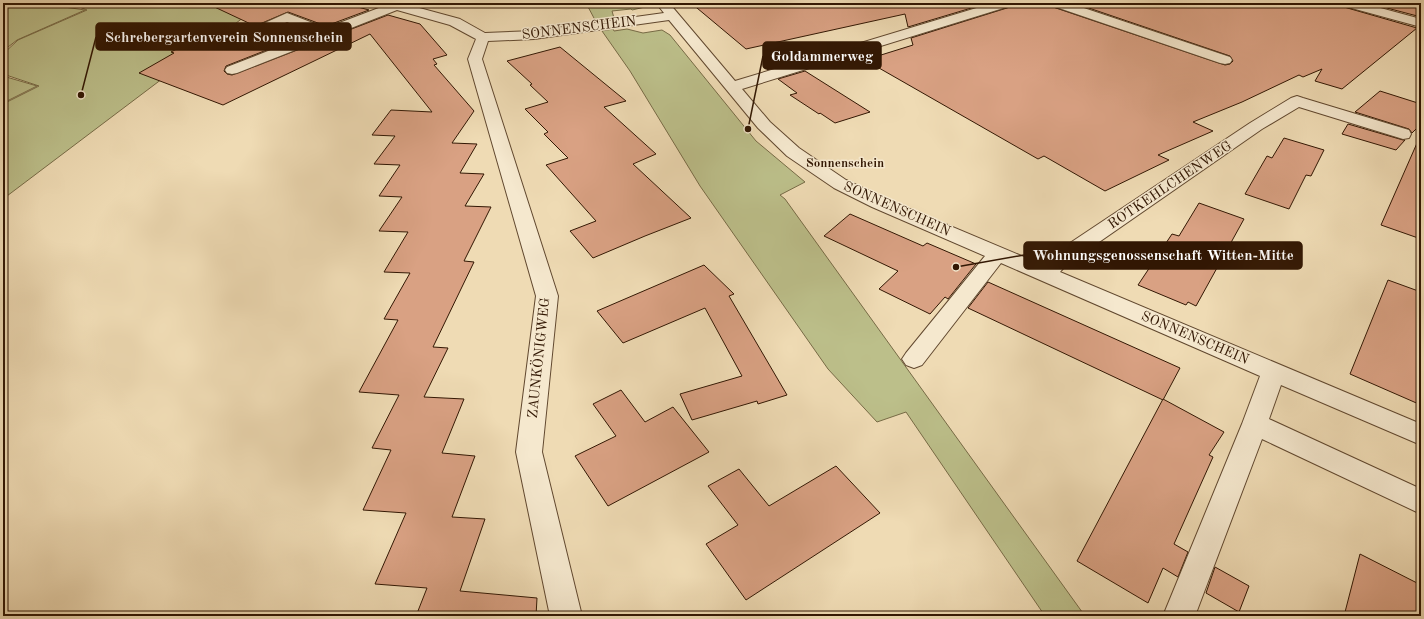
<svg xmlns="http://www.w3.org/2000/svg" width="1424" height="619" font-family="'Old Standard TT',serif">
<rect width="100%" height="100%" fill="#efdbb4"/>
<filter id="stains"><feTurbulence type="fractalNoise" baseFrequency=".005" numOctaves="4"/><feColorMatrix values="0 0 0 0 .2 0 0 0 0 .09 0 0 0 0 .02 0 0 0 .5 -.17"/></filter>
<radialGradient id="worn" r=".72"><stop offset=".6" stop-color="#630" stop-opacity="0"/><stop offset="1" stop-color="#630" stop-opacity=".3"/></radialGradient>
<g fill="#bcbf8a" stroke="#776b46">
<path d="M3,3H37L85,10L17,40L3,51Z"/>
<path d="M69,3H244L256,8L3,199V104L39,86L3,74V54L18,40L87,10Z"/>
<path d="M586,3H644L645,7L632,10L631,9L612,11L614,18L595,20Z"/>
<path d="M613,29L614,31L627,29L643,33L662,30L670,35L756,141L805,182L780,195L785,199L1085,616H1045L906,412L877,422L828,369L700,186L630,71L602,31Z"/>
<path d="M3,76L37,86L3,103Z"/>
</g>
<g fill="#d9a183" stroke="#321703">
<path d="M206,3H343L369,10L326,26L288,12L255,26Z"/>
<path d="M691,3H988L908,27L905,14L746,49Z"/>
<path d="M1013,3H1050L1053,7L1225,65L1230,64L1233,61L1230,56L1074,3H1341L1344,7L1417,28L1342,89L1315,81L1322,69L1303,77L1299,75L1242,102L1193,122L1213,131L1158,155L1169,160L1105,191L1044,156L1038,159L865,60L913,45L911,38L1010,7Z"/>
<path d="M1368,3H1421V17Z"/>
<path d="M388,15L420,24L447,55L433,59L437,64L434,65L474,111L452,143L477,144L460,173L484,174L465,206L491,207L464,261L474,262L433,347L448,348L424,397L464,399L442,453L475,456L452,517L485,519L460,591L537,598L536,616H416L427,588L375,584L406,513L363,510L391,450L372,448L399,395L359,392L398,320L384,319L410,273L384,272L408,232L379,231L402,197L379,196L400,165L374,164L395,136L372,135L391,110L432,112L370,34L223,105L139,73L174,53L171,52L215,29L241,32L239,37L242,40L247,41L263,35L280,38L269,32L287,24L310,33L226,66L224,71L227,74L232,75Z"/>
<path d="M560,47L626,101L604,107L656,154L633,164L691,218L645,236L593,258L570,231L596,221L546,165L568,158L544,134L548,132L525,109L548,102L530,85L532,84L507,61Z"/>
<path d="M778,54L792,62L767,70Z"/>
<path d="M805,71L870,112L835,123L820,113L819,114L790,95L797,93L778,79Z"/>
<path d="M1380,91L1421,104V124L1412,133L1409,129L1355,112Z"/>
<path d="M1348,124L1403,140H1405L1396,150L1342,134Z"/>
<path d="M1421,134V239L1381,225Z"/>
<path d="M1284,138L1324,150L1311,176L1306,175L1289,209L1245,194L1267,156L1272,158Z"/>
<path d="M1199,203L1244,219L1196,306L1188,302L1186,305L1138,285L1172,234L1179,236Z"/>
<path d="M850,214L923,246L927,243L976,264L948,299L945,297L930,314L879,289L898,271L824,236Z"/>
<path d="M704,265L734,294L729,296L787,395L758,404L757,401L692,420L680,394L742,376L705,308L623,343L597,311Z"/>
<path d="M1388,280L1421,292V405L1350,374Z"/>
<path d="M988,282L1180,368L1163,400L968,308Z"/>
<path d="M621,390L645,422L673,407L709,452L608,506L575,456L616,436L593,404Z"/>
<path d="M1163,399L1224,432L1209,455L1213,457L1174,544L1188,552L1178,577L1163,568L1148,603L1077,561Z"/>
<path d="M836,466L880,513L746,600L706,544L738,525L708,486L739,469L769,506Z"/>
<path d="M1360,554L1421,585V616H1344Z"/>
<path d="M1215,567L1249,586L1239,612L1206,593Z"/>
</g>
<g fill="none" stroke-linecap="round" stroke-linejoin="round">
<defs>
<g id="minor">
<path d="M381,3H401L460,19L485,33L534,31L664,13L656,3H669L735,81L993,3H1012L1010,6L742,89L770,122L799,148L846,180L886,199L1043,265L1052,255L1250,123L1291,98L1297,96L1303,98L1409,130L1411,134L1409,138L1403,139L1299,107L1262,129L1066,265L1060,272L1421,424V445L1281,385L1269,419L1421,489V514L1262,439L1195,616H1163L1242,424L1260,376L1001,263L922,365L914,368L906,365L902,359L906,353L985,256L872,207L834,188L787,156L758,128L669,20L534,39L488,41L482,59L558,296L542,452L582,616H550L516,452L536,296L468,59L476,39L450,25L397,10L237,73L232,74L227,73L225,70L227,67L314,33L287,22L252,39L247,40L242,39L240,36L242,33L287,13L326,28L384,6Z"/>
<path d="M1051,3H1069L1230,57L1232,60L1230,63L1225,64L1220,63L1053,6Z"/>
<path d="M1342,3H1362L1421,19V27L1344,6Z"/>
</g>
</defs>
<use href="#minor" stroke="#61482f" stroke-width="2"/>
<use href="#minor" fill="#f5e8ce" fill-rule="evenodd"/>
</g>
<g text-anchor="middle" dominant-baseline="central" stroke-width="3" stroke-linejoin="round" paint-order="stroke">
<g font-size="13" font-weight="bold" fill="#321703" stroke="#f5e8ce">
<text x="845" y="163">Sonnenschein</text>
</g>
<g font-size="14" fill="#321703" stroke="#f5e8ce">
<text transform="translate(579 28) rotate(-7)">SONNENSCHEIN</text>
<text transform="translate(1170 185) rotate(-34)">ROTKEHLCHENWEG</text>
<text transform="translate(897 209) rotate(24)">SONNENSCHEIN</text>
<text transform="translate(1195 338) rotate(23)">SONNENSCHEIN</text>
<text transform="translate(539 358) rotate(-84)">ZAUNKÖNIGWEG</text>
</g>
</g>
<path fill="none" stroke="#321703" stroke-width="1.5" d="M81 95L96 37M748 129L763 56M956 267L1024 255"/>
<g fill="#321703" stroke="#f5e8ce" stroke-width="1.5">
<circle cx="81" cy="95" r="4"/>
<circle cx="748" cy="129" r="4"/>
<circle cx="956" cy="267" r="4"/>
</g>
<g fill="#321703" stroke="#321703" stroke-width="1.5">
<rect x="96" y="23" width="255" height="27" rx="4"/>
<rect x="763" y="42" width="118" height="27" rx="4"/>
<rect x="1024" y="242" width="278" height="27" rx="4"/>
</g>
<g font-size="15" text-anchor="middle" font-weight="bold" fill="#fff">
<text x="224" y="42">Schrebergartenverein Sonnenschein</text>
<text x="822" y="61">Goldammerweg</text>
<text x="1163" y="260">Wohnungsgenossenschaft Witten-Mitte</text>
</g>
<rect width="1424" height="619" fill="none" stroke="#efdbb4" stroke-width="16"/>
<rect x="4" y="4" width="1416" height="611" fill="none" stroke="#321703" stroke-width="2"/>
<rect x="8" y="8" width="1408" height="603" fill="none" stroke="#321703"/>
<rect width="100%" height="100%" filter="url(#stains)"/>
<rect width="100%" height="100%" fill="url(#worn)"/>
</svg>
